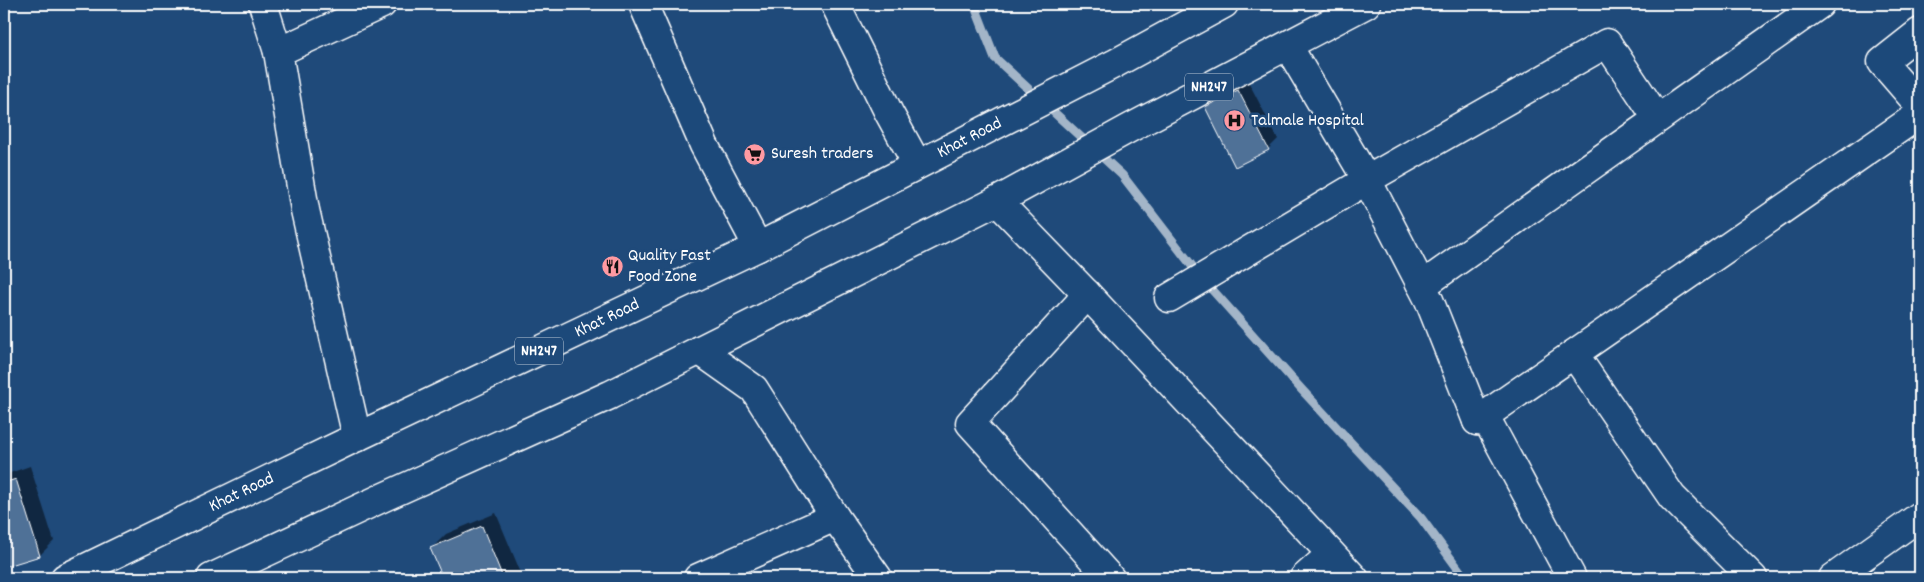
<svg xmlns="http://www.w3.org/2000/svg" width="1924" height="582" font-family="Dekko,sans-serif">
<rect width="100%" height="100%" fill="#1f4a7a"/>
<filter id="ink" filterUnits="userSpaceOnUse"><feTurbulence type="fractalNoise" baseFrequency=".02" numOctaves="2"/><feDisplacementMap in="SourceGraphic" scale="10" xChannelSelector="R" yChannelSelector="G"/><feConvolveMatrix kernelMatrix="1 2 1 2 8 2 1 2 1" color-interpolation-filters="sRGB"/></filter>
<g filter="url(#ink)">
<g fill="#0007">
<path d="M1248,81L1278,139L1268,149L1206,108L1216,98Z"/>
<path d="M30,466L54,541L40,555L4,566V475Z"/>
<path d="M496,513L523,578H444L432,548L446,534Z"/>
</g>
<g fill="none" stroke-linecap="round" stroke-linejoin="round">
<path stroke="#a3b5c8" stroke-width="9" d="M974,4L995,58L1122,175L1199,275L1302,390L1421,518L1465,578"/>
</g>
<g fill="#507197" stroke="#fff">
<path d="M1238,90L1269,150L1235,167L1205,107Z"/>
<path d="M16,479L40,556L4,567V483Z"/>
<path d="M482,526L503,578H443L430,548Z"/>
</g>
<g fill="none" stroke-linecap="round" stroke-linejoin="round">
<defs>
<g id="street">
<path d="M263,4L278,52"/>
<path d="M643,4L704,145L758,247"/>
<path d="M835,4L889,113L917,164"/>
<path d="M1920,32L1882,62L1920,106"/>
<path d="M1288,46L1367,180L1429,300L1477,421L1920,114"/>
<path d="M997,201L1086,293L1354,578"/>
<path d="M1420,283L1433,278L1820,4"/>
<path d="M1086,293L1078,305L970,423L1110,578"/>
<path d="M1169,298L1367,180L1607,43L1657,118"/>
<path d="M699,350L754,389L835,517"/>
<path d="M1574,354L1672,497L1753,578"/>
<path d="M1477,421L1488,422L1572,578"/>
<path d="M357,437L305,210L278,52L382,4"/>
<path d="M698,578L835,517L878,578"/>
<path d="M1304,578L1331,554"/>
<path d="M1833,578L1920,516"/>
</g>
<g id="highway">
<path id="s1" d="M65,578L357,437L758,247L1114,64L1224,4"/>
<path d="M211,578L384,497L610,395L997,201L1130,128L1366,4"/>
</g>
</defs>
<use href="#street" stroke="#fff" stroke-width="31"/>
<use href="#highway" stroke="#fff" stroke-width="31"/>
<use href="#street" stroke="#1f4a7a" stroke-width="28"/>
<use href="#highway" stroke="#1f4a7a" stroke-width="28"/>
</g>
</g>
<defs>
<symbol id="hospital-disc" viewBox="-11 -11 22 22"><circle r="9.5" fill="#ff9aa2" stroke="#1f4a7a"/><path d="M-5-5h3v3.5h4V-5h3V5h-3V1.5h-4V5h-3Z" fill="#111"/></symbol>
<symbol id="supermarket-disc" viewBox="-11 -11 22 22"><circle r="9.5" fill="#ff9aa2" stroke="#1f4a7a"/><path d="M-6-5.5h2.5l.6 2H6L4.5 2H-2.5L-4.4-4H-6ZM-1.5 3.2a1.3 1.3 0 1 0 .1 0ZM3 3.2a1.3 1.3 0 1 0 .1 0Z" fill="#111"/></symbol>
<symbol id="restaurant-disc" viewBox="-11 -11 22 22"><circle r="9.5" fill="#ff9aa2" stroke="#1f4a7a"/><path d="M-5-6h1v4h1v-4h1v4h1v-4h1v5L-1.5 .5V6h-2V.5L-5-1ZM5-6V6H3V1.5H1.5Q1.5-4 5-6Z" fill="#111"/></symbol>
</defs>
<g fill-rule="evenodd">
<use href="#hospital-disc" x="1222" y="108" width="25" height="25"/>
<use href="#supermarket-disc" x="742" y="142" width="25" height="25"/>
<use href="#restaurant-disc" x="600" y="254" width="25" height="25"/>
</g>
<g text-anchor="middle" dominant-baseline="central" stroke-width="5" stroke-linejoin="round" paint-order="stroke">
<g fill="#1f4a7a" stroke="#bcc9d7" stroke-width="1">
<rect x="1185" y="73.5" width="48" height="27" rx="4"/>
<rect x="515" y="337.5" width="48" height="27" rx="4"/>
</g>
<g font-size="16" font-weight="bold" fill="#fff">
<text x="1209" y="87">NH247</text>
<text x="539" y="351">NH247</text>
</g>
<g font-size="18" fill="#fff" stroke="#1f4a7a" text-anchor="start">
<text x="1251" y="121">Talmale Hospital</text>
<text x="771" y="154">Suresh traders</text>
<text x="628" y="256">Quality Fast<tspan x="628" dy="21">Food Zone</tspan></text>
</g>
<g font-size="18" fill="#fff" stroke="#1f4a7a">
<text stroke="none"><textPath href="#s1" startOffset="1006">Khat Road</textPath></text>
<text stroke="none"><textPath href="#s1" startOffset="601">Khat Road</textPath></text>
<text stroke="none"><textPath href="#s1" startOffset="196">Khat Road</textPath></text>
</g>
</g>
<rect width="1924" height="582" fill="none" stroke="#1f4a7a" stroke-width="20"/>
<rect x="10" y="10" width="1904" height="562" fill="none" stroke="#fff" stroke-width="2" filter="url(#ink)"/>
</svg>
